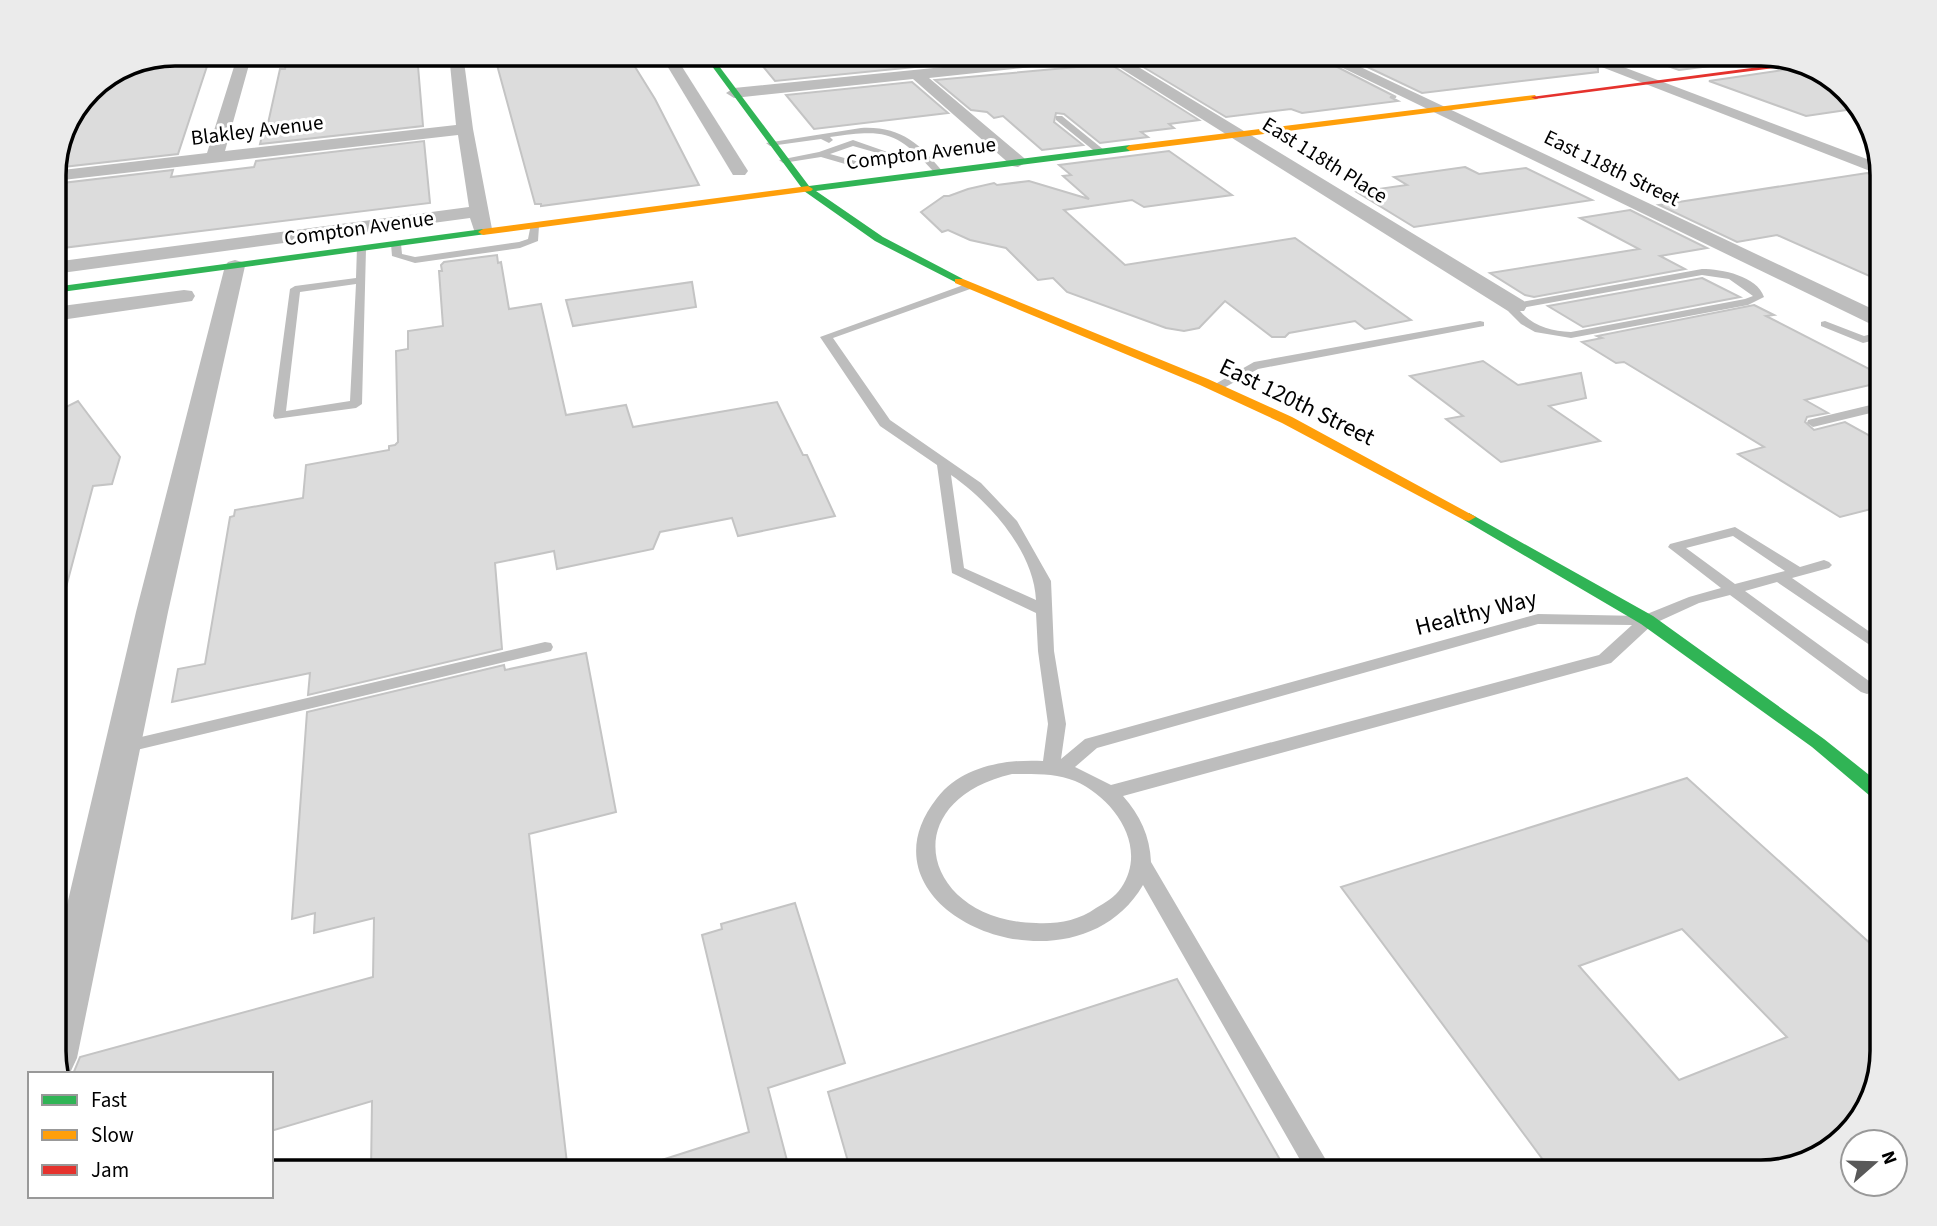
<svg xmlns="http://www.w3.org/2000/svg" width="1937" height="1226" font-family="'Source Sans 3',sans-serif">
<rect width="100%" height="100%" fill="#fff"/>
<g fill="#dcdcdc" stroke="#c4c4c4" stroke-width="2" fill-rule="evenodd">
<path d="M176,54H211L178,154L54,168L90,90L130,63Z"/>
<path d="M288,54H417L423,126L260,144L264,128H267L280,69H285Z"/>
<path d="M494,54H627L655,99L699,185L541,206V204H535Z"/>
<path d="M764,54H1025L1026,56L775,81L757,59L767,58Z"/>
<path d="M1143,54H1312L1396,97H1390L1398,101L1302,113L1291,109L1226,117L1135,62L1152,60Z"/>
<path d="M1340,54H1566L1598,68V72L1422,93Z"/>
<path d="M1646,54H1761L1774,58L1679,70L1645,58Z"/>
<path d="M1110,64L1199,120L1169,124L1174,128L1141,132L1148,137L1100,143L1064,114L1056,113L1054,122L1083,145L1042,150L1003,116L994,118L987,112L971,110L935,80Z"/>
<path d="M1803,67L1828,75L1860,108L1806,116L1709,81Z"/>
<path d="M912,82L948,113L814,129L786,95Z"/>
<path d="M424,141L430,203L54,249V222L66,199L54,200V184L173,170L171,177L254,167L256,161Z"/>
<path d="M1169,151L1232,195L1144,207L1132,200L1064,210L1125,265L1295,238L1411,320L1365,329L1355,321L1289,333L1285,337H1272L1225,301L1199,328L1184,331L1166,328L1067,292L1053,278L1038,280L1006,248L970,240L948,230L942,232L921,212L944,196H949L968,189L994,183L997,185L1029,181L1089,199L1063,176L1071,175L1059,165Z"/>
<path d="M1465,167L1479,174L1526,168L1592,200L1414,227L1357,192L1407,185L1394,177Z"/>
<path d="M1867,173L1883,178V282L1777,235L1737,242L1659,205Z"/>
<path d="M1630,210L1707,248L1660,256L1685,269L1534,297L1525,295L1490,273L1639,249L1580,218Z"/>
<path d="M497,255L498,263L501,262L509,309L541,304L566,415L626,405L633,427L777,402L803,455H807L835,516L738,536L732,518L660,532L653,549L557,569L554,551L495,563L502,649L308,695L310,673L172,702L178,669L205,664L230,517L234,516L235,510L303,498L306,465L389,450V446L395,445L398,442L396,351L408,349V331L443,326L439,271H442L441,265L444,262Z"/>
<path d="M1702,278L1740,297L1583,327L1548,306Z"/>
<path d="M692,282L696,307L573,326L566,300Z"/>
<path d="M1754,305L1774,315L1766,316L1883,376V382L1805,400L1828,413L1807,417L1805,422L1814,430L1845,422L1883,443V506L1840,517L1738,454L1764,447L1624,362L1616,363L1582,342L1602,338L1597,336Z"/>
<path d="M1483,361L1518,385L1581,373L1586,398L1549,406L1600,441L1501,462L1446,419L1463,416L1410,376Z"/>
<path d="M78,401L120,457L112,484L93,486L64,595L54,594V413Z"/>
<path d="M586,653L616,812L529,834L568,1172H371L372,1101L271,1131V1074H73L80,1057L373,977L374,918L314,933L315,913L292,919L307,712L504,665L505,670Z"/>
<path d="M1687,778L1883,955V1051L1862,1117L1822,1156L1762,1172H1552L1341,887ZM1682,929L1787,1037L1679,1080L1579,966Z"/>
<path d="M795,903L845,1063L768,1088L790,1172H644L643,1166L749,1132L702,935L722,929L721,924Z"/>
<path d="M1177,979L1287,1172H851L828,1092Z"/>
</g>
<g fill="none" stroke-linecap="round" stroke-linejoin="round">
<g fill="#bdbdbd" fill-rule="evenodd">
<path d="M1056,116H1062L1104,150V154H1098L1056,120Z"/>
<path d="M861,128C900,126 919,143 943,172L936,174C896,131 887,129 830,137L833,140L829,143L821,139L770,146L766,143Z"/>
<path d="M853,140L893,154L859,168L821,157L783,163L779,160L819,152ZM853,146L881,154L859,162L830,154Z"/>
<path d="M531,224L539,226L538,241L520,248L415,263L392,256L391,244L396,241L401,244L402,254L415,257L519,242L528,239Z"/>
<path d="M357,247L366,249L362,404L356,408L275,419L273,416L290,289L295,286L356,278ZM356,284L350,401L286,411L300,292Z"/>
<path d="M1702,269C1722,269 1757,276 1764,297L1748,305L1571,338L1535,332L1521,324L1508,311L1512,304L1516,303ZM1702,275L1729,279L1753,296L1745,299L1571,332C1551,331 1533,326 1520,311L1521,308Z"/>
<path d="M969,283L974,286L973,288L833,338L890,420L981,483L1017,521L1051,581L1054,651L1066,724L1061,759L1085,739L1538,614L1642,616L1689,597L1721,588L1668,547L1670,544L1735,527L1800,567L1824,560L1829,562L1832,565L1829,568L1792,578L1883,641V654L1777,582L1745,591L1869,681L1883,677V689L1867,694L1861,692L1730,595L1699,603L1653,624L1611,663L1123,796C1140,815 1150,836 1151,862L1333,1172H1307L1143,885C1073,1005 847,912 937,798C962,766 1005,759 1043,761L1048,724L1038,651L1036,613L952,573L937,465L880,426L820,337ZM951,475C990,502 1034,552 1036,600L964,568ZM1733,536L1785,571L1735,584L1686,548ZM1538,624L1632,625L1599,655L1111,785L1075,767L1097,748ZM1012,774C1033,774 1056,773 1075,781C1114,798 1149,847 1121,888C1115,897 1105,903 1096,908C1078,921 1057,924 1036,923C923,921 892,802 1012,774Z"/>
<path d="M1480,321L1484,322V326L1258,369L1220,390H1212L1210,387L1254,362Z"/>
<path d="M1825,321L1864,336L1883,331V338L1863,343L1821,326V322Z"/>
<path d="M1883,402V410L1813,427L1807,423L1808,420Z"/>
<path d="M545,642L551,643L553,647L551,651L124,753L118,751L115,747L118,743L124,741Z"/>
</g>
<g fill="#bdbdbd" fill-rule="evenodd">
<path d="M238,54H252L225,151L456,125L449,54H463L473,129L492,229L489,233H475L470,218L54,274V262L469,207L458,135L54,181V171L207,153Z"/>
<path d="M660,54H674L748,171L745,175H733Z"/>
<path d="M1073,54H1125L1122,57L1524,301L1527,306L1524,311H1508L1106,59L929,78L1024,158L1027,162L1018,167L1012,166L913,79L734,98L726,93L734,88Z"/>
<path d="M1314,54H1333L1883,314V330Z"/>
<path d="M1568,54H1589L1880,164L1883,176Z"/>
<path d="M235,260L242,262L245,266L168,612L77,1058L70,1073L59,1074L54,1058V960L136,612L225,266L228,262Z"/>
<path d="M184,290L192,291L195,296L192,301L54,321V307Z"/>
</g>
<g fill="#30b455" fill-rule="evenodd">
<path d="M703,54H710L809,186L1130,145L1134,148L1130,151L816,191L883,237L963,279V283L959,284L875,241L804,191Z"/>
<path d="M483,229L488,232L486,234L54,293V287Z"/>
<path d="M1469,513L1653,616L1824,739L1883,786V803L1876,801L1812,747L1641,624L1464,520L1462,517Z"/>
</g>
<g fill="#ff9f0a" fill-rule="evenodd">
<path d="M1535,95L1538,99L1130,151L1126,148L1130,145Z"/>
<path d="M808,186L813,189L811,191L483,235L478,232L483,229Z"/>
<path d="M955,279H963L1208,379L1292,417L1476,517L1469,521L1464,520L1282,423L1200,385L955,283Z"/>
</g>
<path fill="#e5322d" fill-rule="evenodd" d="M1789,63L1797,65L1535,99L1531,97Z"/>
</g>
<g text-anchor="middle" dominant-baseline="central" stroke-width="6" stroke-linejoin="round" paint-order="stroke">
<g font-size="21" fill="#000" stroke="#fff">
<text transform="translate(257 130) rotate(-7)">Blakley Avenue</text>
<text transform="translate(921 153) rotate(-7)">Compton Avenue</text>
<text transform="translate(1325 160) rotate(32)">East 118th Place</text>
<text transform="translate(1612 168) rotate(26)">East 118th Street</text>
<text transform="translate(359 228) rotate(-8)">Compton Avenue</text>
</g>
<g font-size="24" fill="#000" stroke="#fff">
<text transform="translate(1297 402) rotate(26)">East 120th Street</text>
<text transform="translate(1476 613) rotate(-14)">Healthy Way</text>
</g>
</g>
<path d="M0 0H1937V1226H0ZM175 66H1761A109 109 0 0 1 1870 175V1051A109 109 0 0 1 1761 1160H175A109 109 0 0 1 66 1051V175A109 109 0 0 1 175 66Z" fill="#ebebeb" fill-rule="evenodd"/>
<path fill="none" stroke="#000" stroke-width="3.5" d="M175 66H1761A109 109 0 0 1 1870 175V1051A109 109 0 0 1 1761 1160H175A109 109 0 0 1 66 1051V175A109 109 0 0 1 175 66Z"/>
<rect x="28" y="1072" width="245" height="126" fill="#ffffff" stroke="#999999" stroke-width="2"/>
<rect x="42" y="1095" width="35" height="10" fill="#30b455" stroke="#999999" stroke-width="2"/>
<text x="91" y="1107" font-size="21" fill="#000000">Fast</text>
<rect x="42" y="1130" width="35" height="10" fill="#ff9f0a" stroke="#999999" stroke-width="2"/>
<text x="91" y="1142" font-size="21" fill="#000000">Slow</text>
<rect x="42" y="1165" width="35" height="10" fill="#e5322d" stroke="#999999" stroke-width="2"/>
<text x="91" y="1177" font-size="21" fill="#000000">Jam</text>
<g transform="translate(1874 1163) rotate(70)"><circle r="33" fill="#ffffff" stroke="#999999" stroke-width="2"/>
<path d="M0-5L12 26L0 18L-12 26Z" fill="#595959"/>
<text y="-10" font-size="19" font-weight="bold" text-anchor="middle" fill="#000000">N</text>
</g>
</svg>
